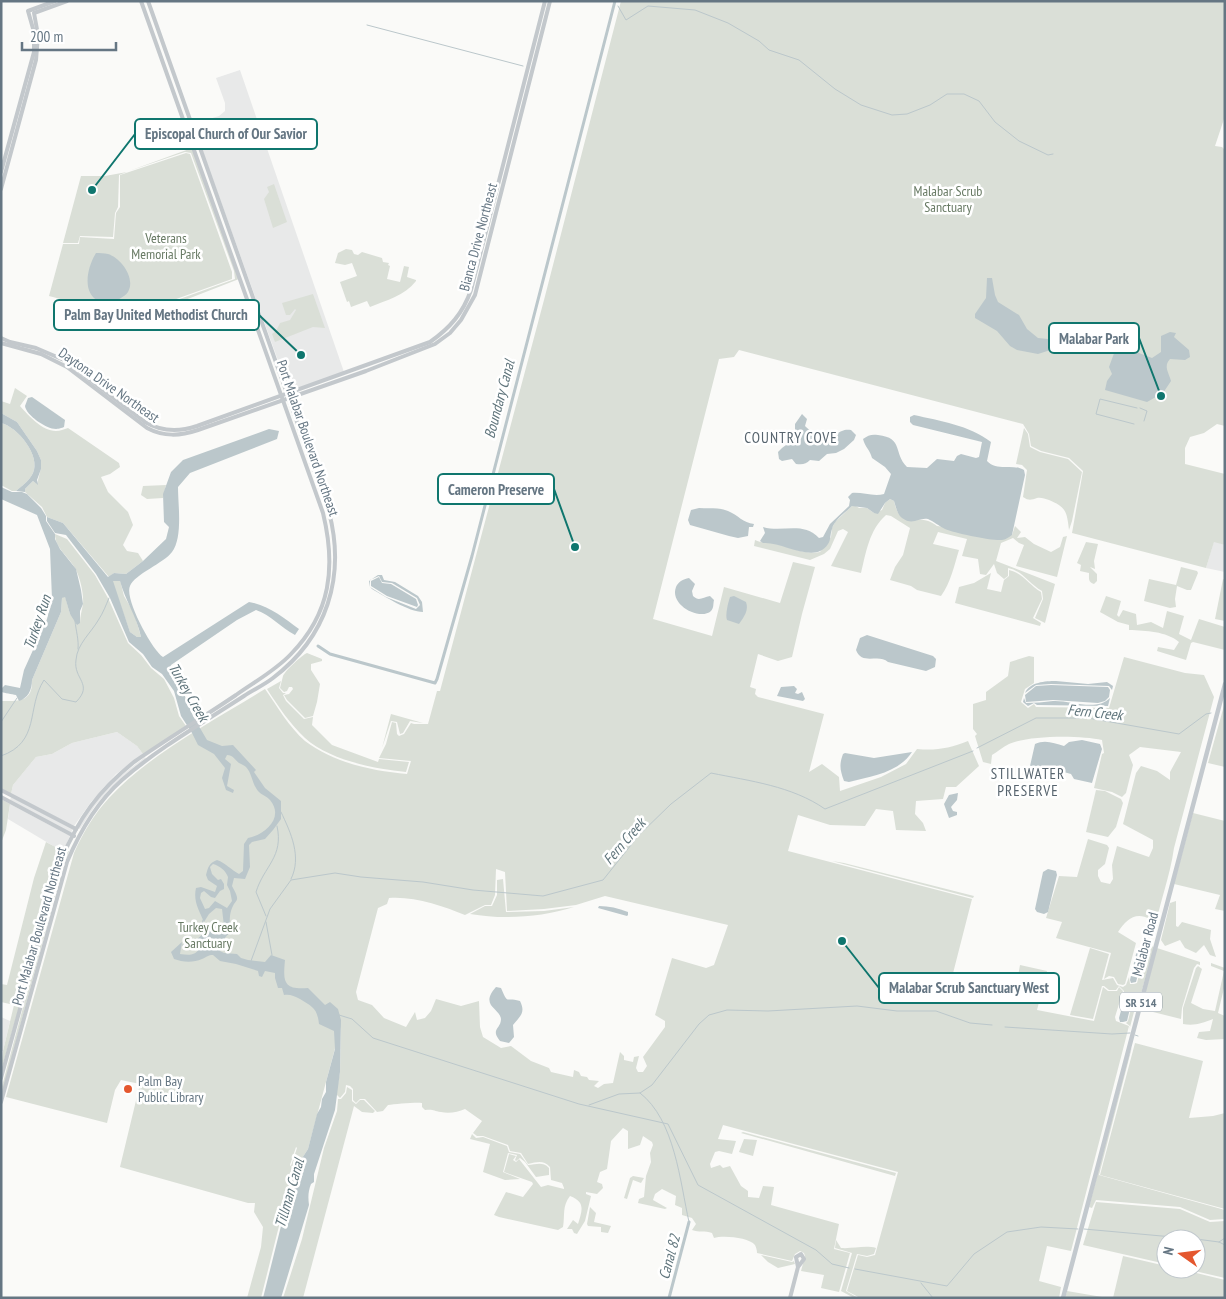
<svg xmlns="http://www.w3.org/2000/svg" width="1226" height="1299" font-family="'PT Sans Narrow',sans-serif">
<rect width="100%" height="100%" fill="#fafaf8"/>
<g fill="#e8e9e9">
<path d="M240,70L344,372L289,391L193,124L219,116L225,111V103L216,78Z"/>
<path d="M1214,541L1225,545V572L1206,568Z"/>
<path d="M117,732L137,746L143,754L116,774L104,787L91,802L74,826L11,794L13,785L36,757L52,754L72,743Z"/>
<path d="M145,757L146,759L108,791L95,806L80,829L78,828L94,804L107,789L119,777Z"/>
<path d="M11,797L73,829L71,833L10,800Z"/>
<path d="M10,804L70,836L63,851L60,850L8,819Z"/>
<path d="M1,1017L10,1021L3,1051H1Z"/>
</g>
<g fill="#dadfd7" fill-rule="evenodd">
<path d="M621,1H1225V116L1215,146L1222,147L1225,150V426L1217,424L1204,433L1190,437L1185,448V464L1225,474V545L1214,542L1206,568L1072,533L1083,471L1069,458L1041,451L1031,446L1029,434L1023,424L739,350L734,357L719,359L653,619L712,636L724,587L780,603L793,562L815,567L802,614L792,657L778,661L758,654L750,687L756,689L755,694L758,697L824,714L809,772L822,764L839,777L840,791L881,777L906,764L917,749C936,751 950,748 968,741L979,766L956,787H946L943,799L916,801L915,814L923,823L926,831L896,830L893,811L876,809L865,826L830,825L798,815L788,851L972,899L950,985L1013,1004L1020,965L1047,971L1037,1010L1094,1021L1103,987L1108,991H1117L1119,987L1123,991L1115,1017L1116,1021L1129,1026L1071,1251L1047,1246L1039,1281L1061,1287L1059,1298H860L847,1291L858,1255L867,1257L875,1255L898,1172L723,1125L718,1139L736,1141L732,1154L719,1151L715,1152L710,1164L711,1168L720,1165L723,1168L730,1166L741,1186L748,1191V1197L759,1198L763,1186L774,1187L771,1205L839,1224L834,1249L850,1253L839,1292L821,1288L824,1275L801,1271L805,1256L804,1253L800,1251L795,1254L792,1261L757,1253C757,1250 756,1247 755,1245C749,1237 722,1235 714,1238L712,1233C705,1230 699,1233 692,1230L696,1224L692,1218L682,1215V1208L675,1205L676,1196L662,1189L655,1194L653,1200L667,1208L665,1209L638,1203L639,1199L644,1197L646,1176L651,1162L650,1153L653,1145L652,1142L643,1136L640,1145L628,1149V1131L623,1128L611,1141L607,1169L600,1172L597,1182L602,1184L603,1188L597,1194L586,1192V1194L591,1196L585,1221L577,1234L574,1233L572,1229H567L573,1220L578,1224C582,1211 586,1202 570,1196C562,1206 565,1215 563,1227L558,1230L499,1217L494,1215L506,1192L523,1197L533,1184L532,1182L504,1172L509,1154L516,1156L513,1160L516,1162L519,1159L541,1187L548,1185L564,1189V1188L562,1183L551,1180L550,1167C543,1160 538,1162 528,1164L521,1153L510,1151L508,1145L483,1136H477L473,1133L482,1121L465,1109C458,1112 449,1114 441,1112C433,1111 434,1109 425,1110L422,1107V1103C417,1102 395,1104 388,1105L383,1111L377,1112L365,1099H360L356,1103L353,1100V1089L350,1086L346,1085L345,1092L340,1098L336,1094L340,1072L341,1026L308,1149L295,1169L291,1166L297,1148L296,1147L290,1165L293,1169L287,1196L283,1198L281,1218L261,1298H247L261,1247L263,1227L254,1212L255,1203H248L120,1167L140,1084L121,1080L115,1090L107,1123L6,1097L74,853C83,833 94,814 109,798C148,755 215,720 265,689C277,706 289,727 305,741C334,763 373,771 407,774L411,761L379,758L386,744L392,722L396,723L397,734L399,736L404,734L411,723L414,724H428L437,691H440L544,300ZM496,869L505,872L507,911L544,909L576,905L605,896L728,925L714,965L706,968L672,958L655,1015L665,1021V1027L643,1057L647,1066L643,1072H638L636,1068L639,1056L634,1057L633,1062L624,1060V1056L620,1052L613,1083L604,1084L598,1088L594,1086L599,1081L589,1080L587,1077L581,1076L579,1072L574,1070L573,1077L551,1072L549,1068L531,1061L511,1046L501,1048L483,1037L480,1027L479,1001L461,1006L436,999L431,1011L425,1018L417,1020L415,1012L406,1027L384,1018L372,1005L358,1000L356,992L378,908L387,904L389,898C414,896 443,906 465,915L485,905H491L495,895Z"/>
<path d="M192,148L239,279L121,325L130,317L235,279L234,271L191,153L185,152L129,171Z"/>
<path d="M186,153L190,154L232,272V279L129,316L113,329L72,302L49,296L63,244H79L80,237L114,239L116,213L120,207V175Z"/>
<path d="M127,172L119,175L118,207L115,213L113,237L80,236L78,243H63L81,176H105Z"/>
<path d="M274,184L287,222L273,228L264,199L269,192L267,187Z"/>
<path d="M346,249L352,250L354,254L358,255L362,252L382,258L383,262L389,263L388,265L390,266L387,279L400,282L404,266L409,267L407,277L416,280V281C404,296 387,300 370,307L367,301L351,307L349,301L347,302L340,282L357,276L352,263L345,265L335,263L338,253Z"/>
<path d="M313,294L325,328L313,327L275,342L272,334L276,331L280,323L290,320L296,310L295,309L290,315H286L282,303Z"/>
<path d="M15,388L27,396L20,406C29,416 42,431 56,431C60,431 64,429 68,428L119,463L120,467L110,474L101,477L108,492L128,512L133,525L123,545L127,551L138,553L143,561L126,574L114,573L109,577L63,523L47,517L42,507L25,492V489L33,481L37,484L41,468V460L37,451L17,422L1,413V401L10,404Z"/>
<path d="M1,423C18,427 41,456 33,473C30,480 22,486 16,491H12L1,485Z"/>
<path d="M1024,428L1028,434L1030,447L1040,452L1068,459L1082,472L1072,521L1069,530C1067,512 1066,507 1049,500C1045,499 1041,497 1037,498C1031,500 1029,501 1023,497L1027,470L1022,465L1016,464Z"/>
<path d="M166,485L163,498L147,499L141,495L143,486Z"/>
<path d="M890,499L894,501C901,533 917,510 937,526L1012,535L1015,526L1021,532L1017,538L1025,537L1034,544L1051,552L1060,547L1063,537L1067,536L1057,577L1016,566L1024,545L1019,543L1013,538L1001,543L996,561L1055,584L1045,623L1035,618L1043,599L1042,591C1029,584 1023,571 1008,568V576L1004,579L997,573L994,564L986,575L980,574L978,559L962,556L967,539L938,532L933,544L959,550C954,566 951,582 941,596L917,590L911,586L890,580L895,567L903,555L910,528L891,516L886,515C869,530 866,553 861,573L831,566L848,532L843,529L838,531L830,549L824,554L810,560L754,546L755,540C761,543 765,542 772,543C789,546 803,555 820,552L831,537L832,528L835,522L852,506H856L859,508H867L874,513L882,510L885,503Z"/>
<path d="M55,534L67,539L95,575L108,598L128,643L141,655L151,668L164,679L174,698L179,716L186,726L143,754L137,746L117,732L72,743L52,754L36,757L13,785L11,794L1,788V701C17,701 33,703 32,680L61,612L62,598L65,596L70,614L80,623C80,616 82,610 83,604C84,594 80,577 75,568C69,557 55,548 55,534Z"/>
<path d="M1086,542L1098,544L1094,561L1095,569L1090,567L1097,574V581L1094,584C1088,582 1089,579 1089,573L1080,571L1081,565L1077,563Z"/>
<path d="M1181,567L1197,571L1198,573L1191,590H1187L1177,586L1175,599L1176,607L1170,608L1144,601L1149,579L1176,585Z"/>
<path d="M1009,570C1023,573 1029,585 1041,592L1042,599L1033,618L1041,623L1040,626L955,603L959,587L974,583L991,573L987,589L1001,592L1004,580L1009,576Z"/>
<path d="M1223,579L1225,580V621L1215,619Z"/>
<path d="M120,580L124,596L134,613L141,637H137L130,632L112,581Z"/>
<path d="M1106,596L1121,601L1117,615L1119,617L1123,610L1136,614L1137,625L1151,622L1163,628L1167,611L1184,616L1179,634L1191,640L1199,619L1225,627V650L1193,642L1191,643L1186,660L1157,651L1158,647L1174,650L1179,642C1166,631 1146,631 1129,630V625L1118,622L1100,612Z"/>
<path d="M307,653L322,659V661L311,664V670L320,684L317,702L313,716L305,718L287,700L284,695L289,694L293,689L292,687H289L287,691L284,692L280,688C281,684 282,680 283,676C285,671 302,655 307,653Z"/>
<path d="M1029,656L1034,657V683L1025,689L1021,702L1028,708L1034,704L1036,707L1109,708L1124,657L1185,673L1204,675L1214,697L1174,848C1170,877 1159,904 1154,933L1152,931L1150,919C1135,911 1126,920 1118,932L1136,943L1125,984L1123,985L1118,984L1114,977L1109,976L1104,979L1111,953L1056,938L1062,922L1046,918L1059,876L1077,877L1088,839L1107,845L1109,848L1105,864L1098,870V876L1101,882L1110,884L1113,879L1112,865L1117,846L1149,857L1153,848V840L1123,824L1136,773L1141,766L1157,771L1170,780V772L1181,752L1140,747L1129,755L1133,765L1126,793L1122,797L1112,792L1094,788L1102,754L1104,753L1102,740C1081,735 1028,735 1009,744C1003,747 997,752 992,755L991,764L983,762L975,736L977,734L973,729V704L986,700V692L1008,676L1010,662Z"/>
<path d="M281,681L279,688L283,693H286L283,695L286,701L304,719L313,717L312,725L332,745L378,762L379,759L409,762L406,772C375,769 329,760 305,738C290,724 278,706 267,689Z"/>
<path d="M1225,702V767L1208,763Z"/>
<path d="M391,714L423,723L410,721L403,733L400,734L397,722L391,721L382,748Z"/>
<path d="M1096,790L1105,791L1121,799L1123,803L1116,827L1108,837L1086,832Z"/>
<path d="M1,799L10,804L6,830L1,843Z"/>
<path d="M1193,813L1225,821V911L1215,909L1220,895L1174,884Z"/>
<path d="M46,842L63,851L1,1071L3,1051L14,1005L1,1002V984L7,985L34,878Z"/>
<path d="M67,851H69L55,896L3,1090H1L53,895Z"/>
<path d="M832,861L844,863L974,896L973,898Z"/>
<path d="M503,879L506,912L544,911L574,907C541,917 505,920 470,914L485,906H492L497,895V880Z"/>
<path d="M1176,901V926L1178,927L1182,922L1211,930L1210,939L1216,957L1210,955L1204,945L1196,953L1185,948L1180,940L1165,946L1161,940L1170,903Z"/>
<path d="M1151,946L1154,947L1137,1008H1135L1129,1031L1130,1026L1126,1023L1128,1021L1134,996L1133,993L1128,992L1124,995L1119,1010L1124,991L1119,986L1116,990H1109L1104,986H1102L1093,1019L1070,1015L1090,948L1109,954L1102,980L1113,978L1117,985L1123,987L1126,985L1129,977L1130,984H1134L1137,983L1145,953L1148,954Z"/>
<path d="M1157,948L1200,962V965L1197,964L1194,968L1182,1008L1181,1019L1141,1009Z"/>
<path d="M1211,963L1225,968V984L1218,1013L1225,1016V1039L1206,1040L1197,1038L1199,1032L1210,1031L1213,1019C1202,1023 1195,1026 1183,1024V1008L1196,968L1198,966L1202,969L1191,1003L1203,1009L1215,1011L1224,971L1211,966Z"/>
<path d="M1135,1043L1203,1061L1189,1118L1213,1116L1225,1113V1209L1100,1175Z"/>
<path d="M1132,1047L1099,1175L1225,1210V1219L1210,1220L1180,1207L1096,1200L1092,1208L1089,1207L1128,1058Z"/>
<path d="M347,1087L352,1090V1101L356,1104L360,1100H364L375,1111L373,1113L362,1112L354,1106L303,1298H283L302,1239L324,1148L337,1111L338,1099H341L346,1093Z"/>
<path d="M743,1132L896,1173L895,1176L741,1133Z"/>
<path d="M472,1134L476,1138L483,1137L507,1146L509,1152L520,1154L528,1165C536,1165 542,1161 549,1168V1175L536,1177L525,1162L520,1158L516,1161L515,1160L517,1155L508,1153L503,1172L520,1179L505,1180L483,1172L490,1144L470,1139Z"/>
<path d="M744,1139L757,1140L753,1156L739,1152Z"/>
<path d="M633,1176L644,1178L641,1183L633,1180L627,1199L624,1198L630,1178Z"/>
<path d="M1096,1202L1180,1209L1210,1222L1225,1221V1278L1186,1269H1196V1239H1166V1264L1083,1245Z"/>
<path d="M590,1207L596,1213L594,1222L611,1226L608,1233L601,1232V1227L588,1226L587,1224Z"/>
<path d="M836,1240L841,1248C852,1249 865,1245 876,1248L874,1254L867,1256L857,1254L846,1291L858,1298H854L841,1291L852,1253L835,1248Z"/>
<path d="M761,1255L792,1262L794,1261L795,1264L778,1268L768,1262Z"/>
<path d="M1123,1256L1166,1266V1269H1180L1225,1280V1298H1113Z"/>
<path d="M1067,1291L1108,1298H1065Z"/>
</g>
<g fill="#bbc7cb" fill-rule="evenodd">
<path d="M96,253C100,253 104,253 108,254C121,258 136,278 128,292C124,298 118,298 113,304C81,304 84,273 96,253Z"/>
<path d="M987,278H992L995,295L998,302L1019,315L1027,329L1038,338L1048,339L1087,333V341L1069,344L1038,354L1017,350L1010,346L997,331L975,318V314L986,298Z"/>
<path d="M1170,332L1176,333L1174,337L1189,350L1190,357L1185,360L1170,359C1163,366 1169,373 1171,381L1163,393L1147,402L1105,390L1107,381L1112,374L1109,367L1116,348H1126L1152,358L1161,352V336Z"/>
<path d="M32,397L65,420L64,427C63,428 56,429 56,429C46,429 26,415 25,406L28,398Z"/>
<path d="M1,413L17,422L37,451L41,460V469L37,480L38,485L33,481L25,489V492L16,491C22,486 30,480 33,473C41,456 18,427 1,423Z"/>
<path d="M802,414L807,419L805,426C812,434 826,438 836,434C842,431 844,429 851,430L856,435L854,440L844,449L836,453L827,454L819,461L810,460C806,464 803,465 796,464L792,459L782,461L779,459L778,452L782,448L793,440L795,434V424Z"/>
<path d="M914,415C940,421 969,425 991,442L987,461C997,472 1012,463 1024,470L1025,475L1012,535C1009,537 1005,540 1002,540C992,541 954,533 945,529C939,526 933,521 928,519C919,517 913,526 902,518C897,514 896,507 894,501L890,499L885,503L878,514L874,513L867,508L852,506C845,513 834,520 832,529C830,534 831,540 828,544C815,565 782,541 763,543L760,541L765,533L763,527C782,533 803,521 819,538L823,537L830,524L849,506L850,500L848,497L852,493C862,492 874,497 884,494L891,474L885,467L872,458C870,450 865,447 863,439C868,435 872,434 878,435C904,438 893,453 907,467L927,468L937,459L954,461L957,456L961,454L976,458L979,457L982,442L913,425L910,422V417Z"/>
<path d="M269,429L279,431L277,439L190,473L178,487C178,505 183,537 172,552C164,563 135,574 130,586C124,598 152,650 163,657L249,602C268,605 284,618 299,629L295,635C281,628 271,615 256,610L237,620L171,665L169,670L170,673L177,677L193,716L207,740L222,746L233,745L256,770L254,772L265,788L281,801V819L273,830L265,839L252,842L249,845L250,867L245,879L234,878L232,886C242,904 235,897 231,911C229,917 230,926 230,932L224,939L220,951L224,953L237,954L241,958L248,960L265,962L271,955L285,960C283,981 283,990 308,988L325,1005L330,1002L338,1009L341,1020L340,1072L335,1110L314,1174V1182L311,1184C308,1192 308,1197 309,1205L281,1298H263L283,1218L285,1199L289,1197L295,1169L308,1149L317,1114L321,1107L322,1099L326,1092V1082L335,1049L334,1031L319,1024C317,1007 312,1007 300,999C294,996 290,994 284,995L282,988H278L275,978V973L265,971L262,977L259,976L258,971L236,964L220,961L213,955C208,955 207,957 202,959C193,963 182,962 174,959L171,952L182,942L180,954C188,955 195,956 199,949L195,941L212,926L223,932L224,926L222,909L216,908L209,914L204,922C199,910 193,901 196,888L201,887L215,892L217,886L208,880L206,875C208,867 209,863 217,860C226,863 231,870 239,874L243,871L244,844L248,838C264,835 285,818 270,800C267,796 261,795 258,791C252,784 252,773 246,767C244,765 241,764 239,763C234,759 233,755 227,755L225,759L231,764L227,786L234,790L233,793L226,790L222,778L225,768L214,754L198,745L192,733L181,716L174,691L162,674L152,667L143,654L129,642L110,598L96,574L66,535L55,533L47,521V517L63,523L108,577L114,573L126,574L143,561L166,539L169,527L164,522L163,494L171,472L183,460ZM113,581H120C125,600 137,617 141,637H137L130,632ZM213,864C220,866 225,870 228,877L227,885L230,891L232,901L227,908L215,901L209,908L205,909L200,898L201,893L204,891L211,897L215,898L220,891L224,889V884L221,879L218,880L212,874L210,867Z"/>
<path d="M1,487L12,492H22L27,494L41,508L46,516V521L55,534V539L60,549L76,569L81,590L83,604L80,611V623L77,625L70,614L65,597L62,598L61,612L32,680C32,690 28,698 19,701L16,695C12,694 4,693 2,692L1,689L5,685L20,688L24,670L47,619L52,599L50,549L37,515L1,499Z"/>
<path d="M699,508C709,509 719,507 728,511C738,515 743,523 754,524L753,527H749L748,536L738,538L729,536L690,525L688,520L691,510Z"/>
<path d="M378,575H382L384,580L395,582L418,596L422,602L423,612C409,612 384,596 372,589L370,587L386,597L416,609L420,605L417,598L392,583L382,582L379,576L370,580V587L369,581Z"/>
<path d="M379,577L382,583L391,584L416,599L418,605L417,607L387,596L371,586V581Z"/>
<path d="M689,578L695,584L692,591L693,596C699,602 703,597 710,596L714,600C713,604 714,608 711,611C700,621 669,605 676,587C678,582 683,579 689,578Z"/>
<path d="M734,596L746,602C749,610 744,617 739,624L727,620C725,615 728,603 730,597Z"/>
<path d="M867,635L933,656L936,659L935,667L926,671L888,662C879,653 862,666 856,650L860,638Z"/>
<path d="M1056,681L1088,684L1107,682L1113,686L1112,690L1109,686L1051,684L1036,685L1025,693C1030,682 1045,681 1056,681Z"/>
<path d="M1051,685L1108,687L1110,690L1109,697L1105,701L1098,703L1053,700L1026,702L1025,695L1036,686Z"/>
<path d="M794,686L797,689L795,693L798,694L802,692L805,699L803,701L777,696L781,687Z"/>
<path d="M1024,698L1026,703C1035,703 1044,702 1053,701C1070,700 1096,712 1110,698L1108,706L1037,705L1034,703L1028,706L1023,702Z"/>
<path d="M1082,740L1100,744L1102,749L1092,783L1074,779L1071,774L1053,769H1032L1030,766L1035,744C1045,739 1054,743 1064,746L1069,742Z"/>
<path d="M912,752C898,773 872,776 849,782L844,781C840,770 839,765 843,754L845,753L874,758Z"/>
<path d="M958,793L957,800L951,807L953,811L957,812V815L949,818L944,804L949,795Z"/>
<path d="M1048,869L1056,871L1057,875L1048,912L1044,914L1037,912L1035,909L1043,872Z"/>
<path d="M599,906C609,906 618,908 628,912V915L627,916L598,908Z"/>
<path d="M1140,948L1143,949L1144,953L1136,982L1131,983L1130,980L1137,950Z"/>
<path d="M496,987L501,988C509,1006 504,996 520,1001C526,1013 520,1016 513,1025L514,1037L509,1043L500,1041C490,1029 501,1029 501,1019C500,1008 479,1006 496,987Z"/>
<path d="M1128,994H1132L1133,996L1127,1021L1123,1022H1120L1119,1018L1125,996Z"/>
</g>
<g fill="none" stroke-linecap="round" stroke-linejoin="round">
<g stroke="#bbc7cb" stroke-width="1">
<path d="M618,6L626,20L648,6L695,10L728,23L759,41L769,50L799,60L835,89L861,105L892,115L907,114L930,105L947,94H964L979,101L995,122L1019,141L1048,155L1053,154"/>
<path d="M367,25L523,66"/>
<path d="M1140,408L1147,411L1144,421"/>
<path d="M1134,424L1096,414L1100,399L1137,408"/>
<path d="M75,621C76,631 79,640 78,649"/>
<path d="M1,722L17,698"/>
<path d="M977,748L1036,718H1088L1179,734L1206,714L1211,713"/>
<path d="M1,756C41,742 26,708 44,680L62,699L76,702C94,684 73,679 76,660C77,644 91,633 99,619C103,613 106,605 109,598"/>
<path d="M281,812C291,833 302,857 291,879"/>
<path d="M266,916L256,892C264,866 284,857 277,826"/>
<path d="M203,920L202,926L209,929"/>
<path d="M266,922L272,955"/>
<path d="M182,945H193L197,943"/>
<path d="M251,961L270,909L291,880L335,873L361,877L423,882L473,890L543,896L603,880L639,835L671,804L711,773C750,781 792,786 825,809L973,751"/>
<path d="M339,1015L352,1019L373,1038L579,1104L668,1124L698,1185L816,1250L832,1264L849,1268"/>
<path d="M1005,1027L1112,1034L1130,1033"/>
<path d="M1135,1035L1138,1036"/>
<path d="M640,1093C675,1120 680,1182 689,1222"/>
<path d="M589,1105L619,1094L640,1093L652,1085L699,1024L709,1015L727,1010L768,1011L857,1006L897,1011H936L970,1023L992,1025"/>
<path d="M1084,1229L1195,1239"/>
<path d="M1196,1239L1219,1242L1225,1245"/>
<path d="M1219,1242L1225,1238"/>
<path d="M855,1269L947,1286L974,1254L1007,1232L1041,1227L1078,1229"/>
<path d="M921,1283L933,1298"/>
</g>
<g stroke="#bbc7cb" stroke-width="3">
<path d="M318,646L330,654L435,683L437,679L472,556L615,1"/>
<path d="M669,1298L689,1222"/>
</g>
<g stroke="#c3c8cc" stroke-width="4">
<path d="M1,172L34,52V32L28,11L55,1"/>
<path d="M1,189L36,60L38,35L34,13L67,1"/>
<path d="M1,338L10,342L36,348L64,360L145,422C162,432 179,432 197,426L430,342C450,328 463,313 471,290L545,1"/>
<path d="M1,343L41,354L67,367L147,428C164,437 180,436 198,430L366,371L435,344L450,333L461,320L475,295L550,1"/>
<path d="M1,790L76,829"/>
<path d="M1,797L74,836"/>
<path d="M1,1078L61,860C79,818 98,791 134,762C167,739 202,718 236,695C254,682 275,671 291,654C331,613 336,567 323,513L141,1"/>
<path d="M1,1102L67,862C80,831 96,803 122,780C157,749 204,722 244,696C253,690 264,685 273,678C327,637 346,577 329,512L148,1"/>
<path d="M790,1298L798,1267L804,1259L801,1254L796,1257L798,1267"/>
</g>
<path stroke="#c3c9ce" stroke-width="4.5" d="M1063,1298L1225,684"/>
</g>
<circle fill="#e4572e" stroke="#fff" stroke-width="2" cx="128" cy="1089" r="5"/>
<g text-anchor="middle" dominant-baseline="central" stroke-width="5" stroke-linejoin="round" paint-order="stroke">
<rect fill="#fff" stroke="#939fa8" stroke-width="1" x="1120" y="992.5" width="42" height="19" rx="4"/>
<g font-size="12" font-weight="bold" fill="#657683">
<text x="1141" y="1002">SR 514</text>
</g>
<g font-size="14" fill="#687a64" stroke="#fff">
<text x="948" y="191">Malabar Scrub<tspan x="948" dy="16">Sanctuary</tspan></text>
<text x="166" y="238">Veterans<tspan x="166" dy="16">Memorial Park</tspan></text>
<text x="208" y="927">Turkey Creek<tspan x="208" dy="16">Sanctuary</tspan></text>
</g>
<g font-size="14" fill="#657683" stroke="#fff">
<text transform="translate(478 237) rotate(-75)">Bianca Drive Northeast</text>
<text transform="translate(109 385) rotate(35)">Daytona Drive Northeast</text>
<text transform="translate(308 438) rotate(71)">Port Malabar Boulevard Northeast</text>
<text transform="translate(39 926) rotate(-74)">Port Malabar Boulevard Northeast</text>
<text transform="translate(1145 944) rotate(-75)">Malabar Road</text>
</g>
<g font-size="14" fill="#657683" stroke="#fff" text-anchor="start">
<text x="138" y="1081">Palm Bay<tspan x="138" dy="16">Public Library</tspan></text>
</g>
<g font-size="15" font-style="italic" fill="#60757c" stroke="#fff">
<text transform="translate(499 399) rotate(-75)">Boundary Canal</text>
<text transform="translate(37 622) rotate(-71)">Turkey Run</text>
<text transform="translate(189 692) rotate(60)">Turkey Creek</text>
<text transform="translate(1095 712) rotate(6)">Fern Creek</text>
<text transform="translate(624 841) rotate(-49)">Fern Creek</text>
<text transform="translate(289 1193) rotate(-74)">Tillman Canal</text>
<text transform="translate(669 1257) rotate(-75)">Canal 82</text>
</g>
<g font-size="15" letter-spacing="1" fill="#57646e" stroke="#fff">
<text x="791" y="437">COUNTRY COVE</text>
<text x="1028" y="773">STILLWATER<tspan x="1028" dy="17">PRESERVE</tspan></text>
</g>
</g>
<path fill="none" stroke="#0f766e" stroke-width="2" d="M92 190L135 134M301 355L259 315M1161 396L1139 338M575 547L554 489M842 941L879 988"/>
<g fill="#0f766e" stroke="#fff" stroke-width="2">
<circle cx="92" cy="190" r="5"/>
<circle cx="301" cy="355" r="5"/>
<circle cx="1161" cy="396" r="5"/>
<circle cx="575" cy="547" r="5"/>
<circle cx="842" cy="941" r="5"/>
</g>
<g fill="#fff" stroke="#0f766e" stroke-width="2">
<rect x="135" y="119" width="182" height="30" rx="5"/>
<rect x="54" y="300" width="205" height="30" rx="5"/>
<rect x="1049" y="323" width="90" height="30" rx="5"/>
<rect x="438" y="474" width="116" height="30" rx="5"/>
<rect x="879" y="973" width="180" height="30" rx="5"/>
</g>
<g font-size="15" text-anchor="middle" font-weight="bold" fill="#657683">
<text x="226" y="139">Episcopal Church of Our Savior</text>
<text x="156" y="320">Palm Bay United Methodist Church</text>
<text x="1094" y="344">Malabar Park</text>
<text x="496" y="495">Cameron Preserve</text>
<text x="969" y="993">Malabar Scrub Sanctuary West</text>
</g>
<rect width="1226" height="1299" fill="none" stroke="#657683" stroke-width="5"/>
<g transform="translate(1181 1254) rotate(284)"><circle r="24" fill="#ffffff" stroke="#c1c8cd"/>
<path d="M0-4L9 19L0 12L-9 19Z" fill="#e4572e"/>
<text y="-8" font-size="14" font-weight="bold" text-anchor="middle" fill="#657683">N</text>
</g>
<path d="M22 42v8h94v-8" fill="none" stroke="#657683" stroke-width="2.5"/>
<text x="30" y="42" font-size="15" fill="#657683" stroke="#ffffff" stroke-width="4" paint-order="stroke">200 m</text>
</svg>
